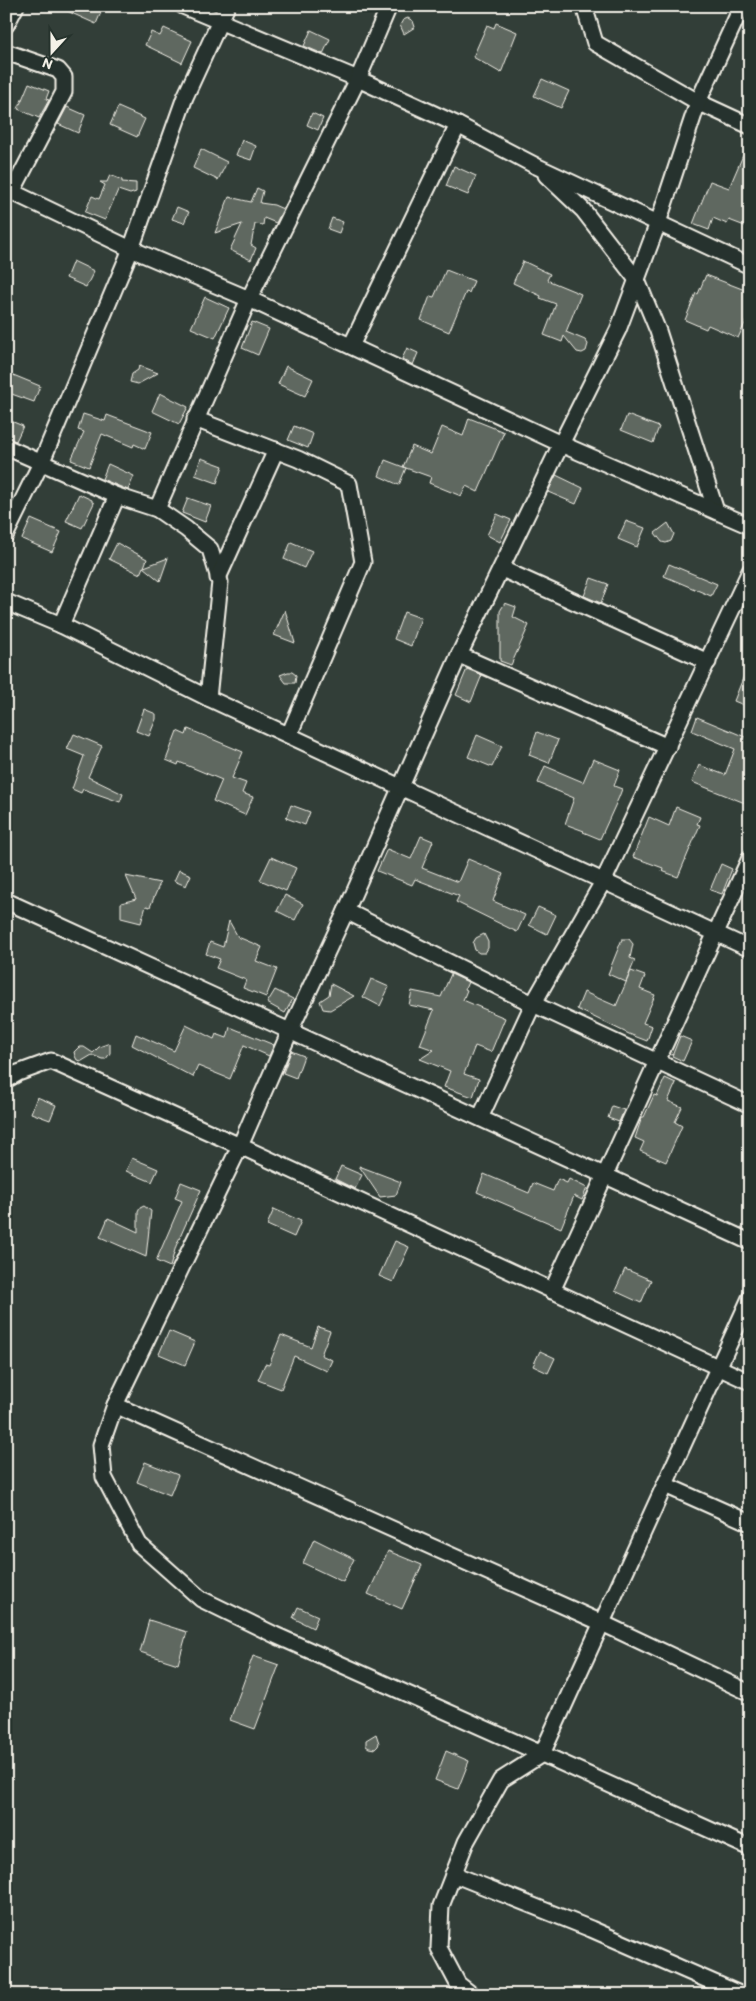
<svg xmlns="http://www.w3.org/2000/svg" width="756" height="2001" font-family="Itim,sans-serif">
<rect width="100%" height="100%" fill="#323e38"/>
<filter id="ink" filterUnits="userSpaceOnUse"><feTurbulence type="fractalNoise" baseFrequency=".02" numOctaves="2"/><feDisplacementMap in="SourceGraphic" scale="10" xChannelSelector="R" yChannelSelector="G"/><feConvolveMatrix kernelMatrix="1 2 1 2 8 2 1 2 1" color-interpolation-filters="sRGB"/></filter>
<g filter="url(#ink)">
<g fill="#5f6861" stroke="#f4f1e8">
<path d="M56,6H94L102,10L96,24Z"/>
<path d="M408,18L413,21L415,27L404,34L400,25L403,20Z"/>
<path d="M496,23L517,32L501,73L473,57L487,25L494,28Z"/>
<path d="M164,28L192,41L182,63L145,45L151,32L160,36Z"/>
<path d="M311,30L330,39L323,54L304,46Z"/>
<path d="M542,79L569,91L561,108L534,96Z"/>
<path d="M29,83L49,91L46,99L49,100L39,118L18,109Z"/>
<path d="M67,107L85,115L78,133L58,124Z"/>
<path d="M118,107L145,119L137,137L110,125Z"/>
<path d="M312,113L323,118L318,130L307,125Z"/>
<path d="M750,139V228L729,220L727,224L713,218L709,230L693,224L710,181L729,188Z"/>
<path d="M242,140L256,146L251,160L236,155Z"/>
<path d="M201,149L227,162L218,180L193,168Z"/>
<path d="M454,166L476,176L468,195L446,186Z"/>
<path d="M110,175L122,180V182L136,183V192L130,194L118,190L105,220L85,212L92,196L99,199L105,185L100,182H107Z"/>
<path d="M257,188L263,191L260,203L274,205L283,209L276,223L264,218L263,225L255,224L251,245L256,248L251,260L230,250L242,224L215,233L229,197L251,202Z"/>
<path d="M177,207L189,212L184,223L172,219Z"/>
<path d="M332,218L343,222L339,233L328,229Z"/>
<path d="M73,261L94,271L86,287L66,278Z"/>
<path d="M523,261L550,274L547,280L581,294L566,332L585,340L588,344L586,351L582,353L577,352L564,336L562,342L544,335L556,304L540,298L541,296L513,283Z"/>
<path d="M446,270L474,281L469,293L466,292L449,332L421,320L430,296L434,297Z"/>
<path d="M706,275L750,292V313L738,338L708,325L706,329L685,320L696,293L698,294Z"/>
<path d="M205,297L229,308L215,338L191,328Z"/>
<path d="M252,322L269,329L258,355L242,348Z"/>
<path d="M407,348L418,353L413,365L402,359Z"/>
<path d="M139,366L158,373L138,384L130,382L132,374L138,370Z"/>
<path d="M286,366L313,379L305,396L278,384Z"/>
<path d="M6,372L40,386L34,402L6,392Z"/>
<path d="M160,393L188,407L179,424L152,411Z"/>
<path d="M83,414L105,421L107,415L152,432L145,449L134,444L133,447L102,434L89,467L71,460L84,432L78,430Z"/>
<path d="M627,415L659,427L653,443L621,430Z"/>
<path d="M469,418L504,432L478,492L466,486L461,496L429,483L431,477L403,467L412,446L431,454L442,427L463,436Z"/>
<path d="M6,419L23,426L16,441L6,438Z"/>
<path d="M294,426L313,434L308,448L288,440Z"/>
<path d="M201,458L223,466L217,483L195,475Z"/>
<path d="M385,460L406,468L399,485L379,476Z"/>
<path d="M108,464L134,476L128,490L102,479Z"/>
<path d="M556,475L583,488L576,504L548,492Z"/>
<path d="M79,494L92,500V502L94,503L82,528L66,521Z"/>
<path d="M188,498L211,506L205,522L182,513Z"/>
<path d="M497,514L511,520L500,542L487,535Z"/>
<path d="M31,519L61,532L52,552L22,539Z"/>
<path d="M626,521L645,528L637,547L618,539Z"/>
<path d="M668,523L674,534L671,541L666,543L662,542L655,533Z"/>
<path d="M291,542L312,551L304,568L284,559Z"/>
<path d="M117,543L147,559L144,567L168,558L160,581L143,567L140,574L109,559Z"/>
<path d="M669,564L717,584L711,596L664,576Z"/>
<path d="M591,578L608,584L601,603L584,596Z"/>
<path d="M505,603L516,607L513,617L529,625L511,665L500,661V611Z"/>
<path d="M285,610L295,643L274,635Z"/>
<path d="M404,612L421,618L411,646L394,639Z"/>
<path d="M749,663L750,697L746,706L734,701Z"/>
<path d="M467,669L482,675L471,702L456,695Z"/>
<path d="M288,672H292L296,675L295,683H286L280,675Z"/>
<path d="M144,709L156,714V719L149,736L136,731Z"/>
<path d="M697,717L750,739V805L692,782L699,765L725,775L735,749L692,731Z"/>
<path d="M188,729L243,752L232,778L246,783L242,793L253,797L245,815L213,801L222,780L179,762L178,765L166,760L177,731L186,735Z"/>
<path d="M537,732L558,740L549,763L529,755Z"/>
<path d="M74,734L102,746L88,777L123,794L120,802L83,789L81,793L72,789L84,756L67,749Z"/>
<path d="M477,735L502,746L492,767L468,757Z"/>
<path d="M593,759L620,770L614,786L622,789L619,797L600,839L583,832L584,831L565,824L574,798L538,783L545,766L583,782Z"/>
<path d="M291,805L310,812L305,825L286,818Z"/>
<path d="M676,807L700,817L697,824L700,825L678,877L662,871L663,868L633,857L649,817L669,826Z"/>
<path d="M421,836L433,841L422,868L458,882L468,859L503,874L493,901L525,915L517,932L456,902L459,896L415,879L412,885L377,871L387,849L411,859Z"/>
<path d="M271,857L296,868L286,891L260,880Z"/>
<path d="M721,864L732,869L722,894L710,890Z"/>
<path d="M179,870L191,875L186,886L174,881Z"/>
<path d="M126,876L160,883L150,907L146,906L141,923L121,918V903L136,899Z"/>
<path d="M285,895L303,904L295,920L277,911Z"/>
<path d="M538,907L556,915L547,934L529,925Z"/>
<path d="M229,921L238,937L262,947L256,961L277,969L266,997L243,988L246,980L216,968L220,959L206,954L210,942L223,947Z"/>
<path d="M484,934L488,942V948L485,953H479L475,950L473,943L476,938Z"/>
<path d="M622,939H629L633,944L630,958L635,960L626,982L608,974Z"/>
<path d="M631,971L645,976L640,989L655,995L643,1023L652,1026L647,1041L629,1034L577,1009L584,992L616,1006Z"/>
<path d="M451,974L468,982L465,989L467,990L463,1000L505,1018L491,1052L475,1046L464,1074L479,1079L473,1097L444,1087L450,1071L420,1059L434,1050L420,1045L434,1010L409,1005L412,991L441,997Z"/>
<path d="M371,979L389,987L380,1006L363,997Z"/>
<path d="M331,984L354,996L330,1010L323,1009L320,1001L329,995Z"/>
<path d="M275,990L293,999L285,1013L267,1003Z"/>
<path d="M186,1025L214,1039L216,1034L227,1038L230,1027L274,1045L269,1056L244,1045L230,1079L198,1066L193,1077L132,1045L136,1034L174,1051Z"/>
<path d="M680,1036L692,1041L683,1061L672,1056Z"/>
<path d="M110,1043V1053L106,1059H102L92,1055L82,1061L77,1060L75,1056L74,1052L79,1047H84L93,1053L99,1047Z"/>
<path d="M291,1051L304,1056L296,1078L283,1073Z"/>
<path d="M665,1078L676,1083L668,1101L682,1107L675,1122L682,1126L666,1162L640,1151L644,1142L635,1138L642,1117H644L654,1095L657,1096Z"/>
<path d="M37,1097L56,1105L50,1120L31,1113Z"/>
<path d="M612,1106L624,1110L619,1122L608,1118Z"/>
<path d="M132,1158L158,1169L152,1182L126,1171Z"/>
<path d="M341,1166L362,1175L355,1189L335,1179Z"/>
<path d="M359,1166L401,1182L396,1195L380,1197Z"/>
<path d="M484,1174L529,1193L533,1183L553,1191L558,1179L567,1183L569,1179L587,1188L582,1200L574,1196L561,1228L477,1192Z"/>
<path d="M181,1182L201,1190L176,1246L170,1267L156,1261L182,1201L175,1198Z"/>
<path d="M144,1206L151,1211L146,1257L100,1237L108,1218L138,1232V1212L140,1208Z"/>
<path d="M274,1209L301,1221L294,1237L267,1225Z"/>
<path d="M395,1241L409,1247L393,1282L379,1276Z"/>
<path d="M625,1269L651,1280L641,1303L615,1291Z"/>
<path d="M318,1327L330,1331L321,1355L332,1360L327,1371L294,1356L281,1389L258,1380L265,1364L269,1365L281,1335L311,1347Z"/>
<path d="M169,1331L195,1342L185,1365L159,1354Z"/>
<path d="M540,1351L555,1358L548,1373L533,1366Z"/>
<path d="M145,1462L178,1475L170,1495L137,1482Z"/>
<path d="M314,1539L354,1559L343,1582L303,1563Z"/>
<path d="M388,1551L422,1565L402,1609L368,1594Z"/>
<path d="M298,1607L318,1616L313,1628L293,1618Z"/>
<path d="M149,1620L187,1632L178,1664L140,1652Z"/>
<path d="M253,1656L279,1665L255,1729L230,1720Z"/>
<path d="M376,1734L379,1743L378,1746L375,1749L369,1748L366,1746V1740Z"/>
<path d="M446,1751L469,1761L458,1789L435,1780Z"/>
</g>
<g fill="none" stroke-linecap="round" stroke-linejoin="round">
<defs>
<g id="minor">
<path d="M183,6L358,79L458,125L536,166L750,266"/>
<path d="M584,6L595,43L698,102L750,126"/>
<path d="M742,6L698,102L658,223L618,330L561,444L459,655L346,911L290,1031L240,1146L115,1405L101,1445L104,1477L139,1544L201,1599L275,1635L542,1754L750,1848"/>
<path d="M6,25L16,6"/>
<path d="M6,52L58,70L64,77V92L12,192"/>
<path d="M546,175L583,210L637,280L658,331L716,511"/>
<path d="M6,189L131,249L249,299L561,444L750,526"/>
<path d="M351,346L458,125"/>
<path d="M195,419L298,459L349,484L363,562L289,735"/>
<path d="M6,447L117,496L157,509L186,529L210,549L220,582L208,698"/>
<path d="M157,509L249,299L358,79L389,6"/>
<path d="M6,534L42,461L131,249L185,97L227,6"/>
<path d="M502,569L708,662"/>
<path d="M218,578L276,450"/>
<path d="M6,602L61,625L208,698L750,949"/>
<path d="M61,625L117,496"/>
<path d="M459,655L668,747"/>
<path d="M6,901L750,1242"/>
<path d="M346,911L533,1004L750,1105"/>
<path d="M6,1080L18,1073L51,1061L240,1146L750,1382"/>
<path d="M480,1118L533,1004L604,880L750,571"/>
<path d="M552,1291L750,858"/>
<path d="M115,1405L602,1623L750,1693"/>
<path d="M665,1485L750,1523"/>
<path d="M453,1874L591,1929L742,1995"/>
<path d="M472,1995L458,1984L439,1948L441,1906L466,1842L501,1780L542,1754L750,1298"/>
</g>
</defs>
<use href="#minor" stroke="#f4f1e8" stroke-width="19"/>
<use href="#minor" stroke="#26332d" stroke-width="15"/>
</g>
</g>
<rect width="756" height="2001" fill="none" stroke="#26332d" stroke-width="25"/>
<rect x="12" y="12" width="731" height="1976" fill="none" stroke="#f4f1e8" stroke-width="2" filter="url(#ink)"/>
<g transform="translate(52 52) rotate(201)" stroke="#26332d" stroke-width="4" paint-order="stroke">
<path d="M0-4L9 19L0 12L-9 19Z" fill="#f4f1e8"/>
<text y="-8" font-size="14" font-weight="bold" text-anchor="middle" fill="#f4f1e8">N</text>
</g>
</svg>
